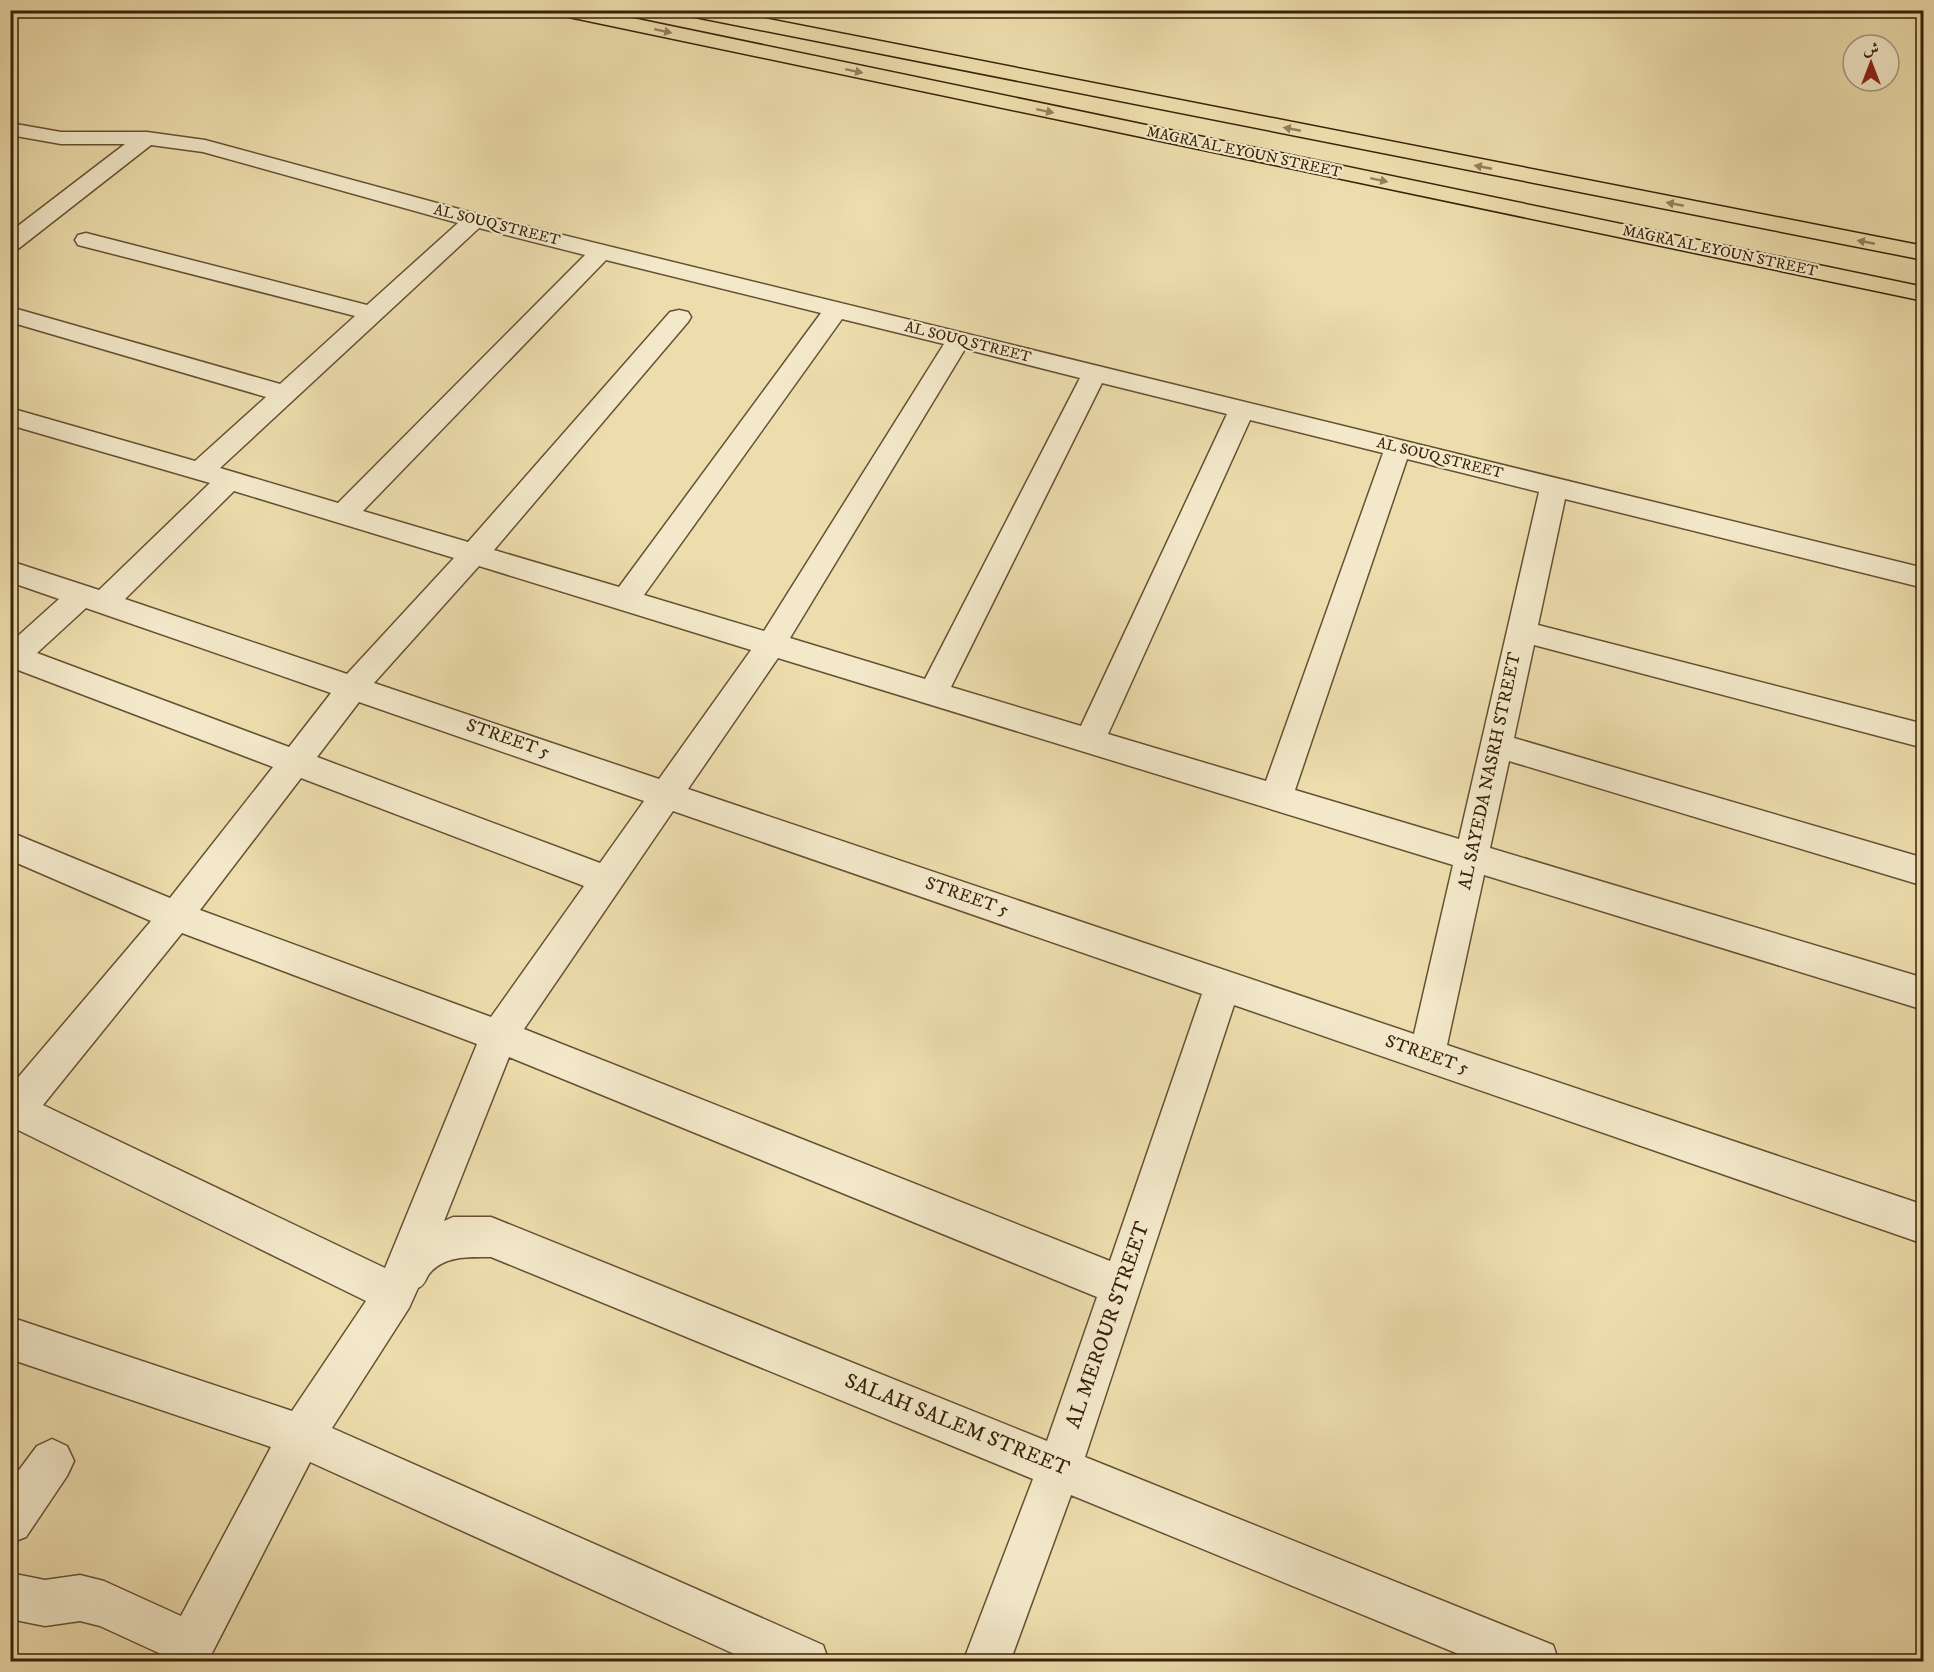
<svg xmlns="http://www.w3.org/2000/svg" width="1934" height="1672" font-family="'IM FELL DW Pica',Amiri,serif">
<rect width="100%" height="100%" fill="#edddad"/>
<filter id="stains"><feTurbulence type="fractalNoise" baseFrequency=".00333" numOctaves="4"/><feColorMatrix values="0 0 0 0 .2 0 0 0 0 .09 0 0 0 0 .02 0 0 0 .5 -.17"/></filter>
<radialGradient id="worn" r=".72"><stop offset=".6" stop-color="#630" stop-opacity="0"/><stop offset="1" stop-color="#630" stop-opacity=".3"/></radialGradient>
<g fill="none" stroke-linecap="round" stroke-linejoin="round">
<defs>
<g id="minor">
<path d="M10,123L61,132H147L205,140L481,215L1924,568V588L1565,499L1538,625L1924,724V748L1534,645L1514,738L1924,858V886L1509,761L1490,848L1924,978V1010L1484,875L1447,1045L1924,1205V1244L1234,1005L1085,1457L1553,1645L1559,1662H1478L1071,1495L1010,1662H963L1033,1479L491,1257C470,1257 444,1255 429,1274C425,1280 425,1285 418,1288L409,1308L332,1428L823,1645L829,1662H752L310,1462L208,1661L158,1662L161,1654L100,1626L80,1621L45,1626L10,1619V1573L45,1580L80,1575L104,1581L181,1616L271,1447L10,1359V1317L292,1411L366,1301L18,1130L10,1133V1087L151,921L10,860V832L170,898L273,767L18,670L10,672V643L59,599L10,582V561L99,590L210,483L10,425V408L195,461L266,397L10,322V307L280,384L355,316L78,245L75,240L78,235L86,233L367,305L458,223L203,152L151,145L18,249L10,251V232L125,144H61L10,135ZM479,228L585,255L338,503L220,468ZM606,260L821,313L619,587L494,550L688,322L691,317L688,312L679,310L670,312L468,542L363,511ZM842,319L944,344L764,631L644,595ZM965,349L1080,378L925,679L790,638ZM1102,383L1227,414L1081,726L951,687ZM1250,420L1383,453L1266,781L1108,734ZM1407,459L1539,492L1459,839L1295,790ZM234,491L454,558L347,674L125,599ZM479,566L751,650L659,779L374,683ZM86,608L331,693L289,747L37,653ZM778,658L1453,865L1414,1034L688,789ZM359,702L644,801L600,863L317,757ZM301,778L584,886L491,1017L200,910ZM673,811L1202,994L1110,1261L524,1029ZM182,933L477,1044L385,1268L43,1105ZM509,1057L1097,1297L1047,1441L491,1217H453L444,1221Z"/>
<path d="M52,1439L67,1446L74,1461L67,1476L26,1537L10,1543V1482L37,1446Z"/>
</g>
<g id="primary">
<path d="M555,10H594L1924,287V301L564,16L557,14Z"/>
<path d="M681,10H722L1924,246V260L690,16L683,14Z"/>
</g>
</defs>
<use href="#minor" stroke="#665032" stroke-width="3"/>
<use href="#primary" stroke="#392109" stroke-width="3"/>
<use href="#minor" fill="#f3e9ca" fill-rule="evenodd"/>
<use href="#primary" fill="#edddad" fill-rule="evenodd"/>
</g>
<defs><path id="oneway-solid" d="M-6-.8H1V-3.2L6.5 0L1 3.2V.8H-6Z" transform="scale(1.5)"/></defs>
<g fill="#937f5b">
<use href="#oneway-solid" transform="translate(663 31) rotate(12)"/>
<use href="#oneway-solid" transform="translate(854 71) rotate(12)"/>
<use href="#oneway-solid" transform="translate(1045 111) rotate(12)"/>
<use href="#oneway-solid" transform="translate(1292 129) rotate(-169)"/>
<use href="#oneway-solid" transform="translate(1483 167) rotate(-169)"/>
<use href="#oneway-solid" transform="translate(1379 180) rotate(12)"/>
<use href="#oneway-solid" transform="translate(1675 204) rotate(-169)"/>
<use href="#oneway-solid" transform="translate(1866 242) rotate(-169)"/>
</g>
<g text-anchor="middle" dominant-baseline="central" stroke-width="4.5" stroke-linejoin="round" paint-order="stroke">
<g font-size="15" fill="#392109" stroke="#f3e9ca">
<text transform="translate(1244 152) rotate(12)">MAGRA AL EYOUN STREET</text>
<text transform="translate(497 225) rotate(14)">AL SOUQ STREET</text>
<text transform="translate(1720 251) rotate(12)">MAGRA AL EYOUN STREET</text>
<text transform="translate(968 342) rotate(14)">AL SOUQ STREET</text>
<text transform="translate(1440 458) rotate(14)">AL SOUQ STREET</text>
</g>
<g font-size="18" fill="#392109" stroke="#f3e9ca">
<text transform="translate(508 739) rotate(19)">STREET 5</text>
<text transform="translate(1490 771) rotate(-78)">AL SAYEDA NASRH STREET</text>
<text transform="translate(967 897) rotate(19)">STREET 5</text>
<text transform="translate(1427 1055) rotate(19)">STREET 5</text>
</g>
<g font-size="21" fill="#392109" stroke="#f3e9ca">
<text transform="translate(1108 1325) rotate(-71)">AL MEROUR STREET</text>
<text transform="translate(957 1425) rotate(22)">SALAH SALEM STREET</text>
</g>
</g>
<rect width="1934" height="1672" fill="none" stroke="#edddad" stroke-width="36"/>
<rect x="12" y="12" width="1910" height="1648" fill="none" stroke="#392109" stroke-width="3"/>
<rect x="18" y="18" width="1898" height="1636" fill="none" stroke="#392109" stroke-width="1.5"/>
<g transform="translate(1871 63)"><circle r="28" fill="#f3e9ca" stroke="#a9997d" stroke-width="1.5"/>
<path d="M0-4.5L10 22L0 15L-10 22Z" fill="#8f2418"/>
<text y="-9" font-size="16" font-weight="bold" text-anchor="middle" fill="#392109">ش</text>
</g>
<rect width="100%" height="100%" filter="url(#stains)"/>
<rect width="100%" height="100%" fill="url(#worn)"/>
</svg>
